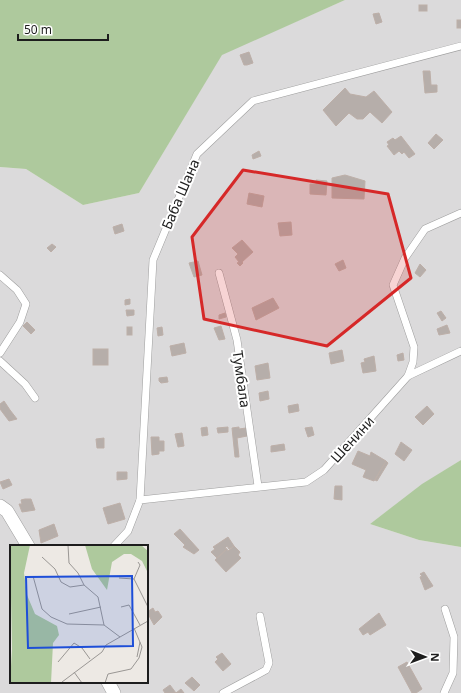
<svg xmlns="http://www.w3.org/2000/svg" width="461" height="693" font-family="'Noto Sans',sans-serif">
<rect width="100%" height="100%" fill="#ede9e4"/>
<path fill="#dbdadb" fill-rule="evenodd" d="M345,0H461V460L422,485L370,524L419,540L461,547V693H0V167L26,169L83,205L139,193L222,54ZM11,546H147V682H11Z"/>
<g fill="#aec99d">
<path d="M0,0H345L222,55L139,193L83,205L26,169L0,167Z"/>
<path d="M461,460V547L419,540L370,524L422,484Z"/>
</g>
<g fill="#b6aeaa" stroke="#bdafa8">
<rect x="419" y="5" width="8" height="6"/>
<path d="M379,13L382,22L376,24L373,14Z"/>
<rect x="457" y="20" width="4" height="8"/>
<path d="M249,52L253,63L247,65H244L240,55Z"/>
<path d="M423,71H430L431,85H437V92L425,93Z"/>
<path d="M345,88L350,94L366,97L374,91L392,112L382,123L370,112L363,119H357L349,113L336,126L323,110Z"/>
<path d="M436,134L443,140L434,149L428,143Z"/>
<path d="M401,136L415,154L409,158L404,152L402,154L399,151L394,155L387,146L389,145L387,142L393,138L395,140Z"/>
<path d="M259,151L261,156L253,159L252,155Z"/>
<path d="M345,175L365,181L364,199L332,198V178Z"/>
<path d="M316,180L327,181L326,195L310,194V184H316Z"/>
<path d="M249,193L264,196L262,207L247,204Z"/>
<path d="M291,222L292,235L280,236L278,223Z"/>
<path d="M122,224L124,231L115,234L113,227Z"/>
<path d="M242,240L253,252L242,262L243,263L240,266L237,263L239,262L235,257L238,254L232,248Z"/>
<path d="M52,244L56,247L51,252L47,248Z"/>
<path d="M343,260L346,268L339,271L335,264Z"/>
<path d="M198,261L202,275L194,277L189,263Z"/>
<path d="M420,264L426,270L420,277L415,273Z"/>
<path d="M273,298L279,308L256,320L252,308Z"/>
<path d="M130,299V304L125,305V300Z"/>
<path d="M126,310H134V315L127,316Z"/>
<path d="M441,311L446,318L442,321L437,313Z"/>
<path d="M225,313L226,317L219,319V315Z"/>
<path d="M27,322L35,330L31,334L23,326Z"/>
<path d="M447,325L450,333L439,335L437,329Z"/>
<path d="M221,326L225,339L219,340L214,328Z"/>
<rect x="127" y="327" width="5" height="8"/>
<path d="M162,327L163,335L158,336L157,328Z"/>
<path d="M184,343L186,353L172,356L170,346Z"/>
<rect x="93" y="349" width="15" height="16"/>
<path d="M342,350L344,361L331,364L329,353Z"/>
<path d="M403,353L404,360L398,361L397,355Z"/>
<path d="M374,356L376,371L363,373L361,363L365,362L364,359Z"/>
<path d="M268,363L270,378L257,380L255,366Z"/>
<path d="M167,377L168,382L161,383L159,381V378Z"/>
<path d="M268,391L269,399L260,401L259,393Z"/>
<path d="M4,401L10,410L17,419L9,421L0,409V404Z"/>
<path d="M298,404L299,411L289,413L288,406Z"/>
<path d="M427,406L434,414L423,425L415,417Z"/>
<path d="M207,427L208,435L202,436L201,428Z"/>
<path d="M228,427V432L218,433L217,428Z"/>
<path d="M239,427V429L246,428L247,436L237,438L239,457H235L232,428Z"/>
<path d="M312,427L314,435L308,437L305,428Z"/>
<path d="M182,433L184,446L178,447L175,434Z"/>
<path d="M151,437H159V441H164V451H159V454L152,455Z"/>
<path d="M104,438V448H97L96,439Z"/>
<path d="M401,442L412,450L404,461L395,454Z"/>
<path d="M284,444L285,450L271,452V446Z"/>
<path d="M358,451L370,456L371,452L386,461L374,481L363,477L366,470L352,464Z"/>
<path d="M386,461L388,463L377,481L375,480Z"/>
<path d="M117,472H127V479L117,480Z"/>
<path d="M9,479L12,485L3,489L0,482Z"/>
<path d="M335,486H342V500L334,499Z"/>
<path d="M25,499H31L35,510L22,512L19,504H22L21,500Z"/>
<path d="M120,503L125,519L108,524L103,508Z"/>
<path d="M54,524L58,536L41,543L39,530Z"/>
<path d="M180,529L199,550L194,554L183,547L185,545L174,534Z"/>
<path d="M228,537L234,546L229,549L227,546L225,548L227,549L217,558L211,552L215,549L213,547Z"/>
<path d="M234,546L240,552L238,555L241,558L226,572L215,560L227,549L228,551Z"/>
<path d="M424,572L433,586L425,590L420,577L422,576L420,574Z"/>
<path d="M153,608L155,612L158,611L162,617L154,625L147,612Z"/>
<path d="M379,613L386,625L370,635L368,632L363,635L359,629Z"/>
<path d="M222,653L231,664L223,671L215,662L218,659L216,657Z"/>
<path d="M407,662L422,689L416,693H412L398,667Z"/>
<path d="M192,677L200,685L194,691L185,683Z"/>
<path d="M170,685L176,693L181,689L184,693H165L163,690Z"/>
</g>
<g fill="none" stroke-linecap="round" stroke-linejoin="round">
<defs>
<g id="lane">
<path d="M219,273L237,340L258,486"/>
<path d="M0,275L17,290L26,304L20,322L0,353"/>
<path d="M0,361L25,384L35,398"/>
<path d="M408,376L461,351"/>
<path d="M140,500L153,260L197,154L253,101L461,46"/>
<path d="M114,546L128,531L140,500L306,482L324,470L408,376L413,362L414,347L393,285L405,258L425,229L461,213"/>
<path d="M223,693L266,670L269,663L260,616"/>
<path d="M444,693L453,673L454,637L445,609"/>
</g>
<g id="street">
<path d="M0,506L7,511L28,546"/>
<path d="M108,682L114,693"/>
</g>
</defs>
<use href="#lane" stroke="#9e9e9e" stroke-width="8"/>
<use href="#street" stroke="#9e9e9e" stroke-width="14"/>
<use href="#lane" stroke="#fff" stroke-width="7"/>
<use href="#street" stroke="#fff" stroke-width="13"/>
</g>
<path fill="#d62828" fill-opacity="0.2" stroke="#d62828" stroke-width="3" stroke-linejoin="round" d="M243,170L388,194L411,278L327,346L204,319L192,237Z"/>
<g text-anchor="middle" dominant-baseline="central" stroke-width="4" stroke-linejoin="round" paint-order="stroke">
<g font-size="14" fill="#1d1d1d" stroke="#fff">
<text transform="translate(180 194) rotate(-67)">Баба Шана</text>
<text transform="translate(242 379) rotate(82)">Тумбала</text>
<text transform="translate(352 439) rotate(-48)">Шенини</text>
</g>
</g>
<g transform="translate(10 545)">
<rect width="138" height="138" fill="#ede9e4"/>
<path d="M0,0H20L14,28L17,50L25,69L47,81L49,90L43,98L41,138H0L2,104ZM75,0H131L138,6V28L132,16L121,9H114L102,17L97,45L82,24Z" fill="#aec99d"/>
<path fill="none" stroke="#9a9794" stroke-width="1" d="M58,0L59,18L68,28L74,40M32,12L45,24L51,37L60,42L74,40L88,52L94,80L110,92M23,31L32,64L41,72L57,79L94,80M109,33L124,34M124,34L138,62M124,34L130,20L128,17M111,62L119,60L130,80M59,69L91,62M127,112L130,97M48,117L64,98L72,103L80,114M64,127L72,138M52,137L92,107L96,100L138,76M95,138L98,129L121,124L129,113L132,102L124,83"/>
<path fill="#1d4ed8" fill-opacity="0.15" stroke="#1d4ed8" stroke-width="2" d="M122,31L123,101L18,103L16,32Z"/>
<rect width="138" height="138" fill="none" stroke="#1d1d1d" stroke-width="2"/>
</g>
<g transform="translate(425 657) rotate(91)" stroke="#ffffff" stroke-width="3" paint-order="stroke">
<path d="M0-3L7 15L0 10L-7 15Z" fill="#1d1d1d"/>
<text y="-6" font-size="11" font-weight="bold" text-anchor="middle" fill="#1d1d1d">N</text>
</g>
<path d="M18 34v6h90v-6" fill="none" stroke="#1d1d1d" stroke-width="2"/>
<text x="24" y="34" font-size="12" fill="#1d1d1d" stroke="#ffffff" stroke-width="3" paint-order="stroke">50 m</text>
</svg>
